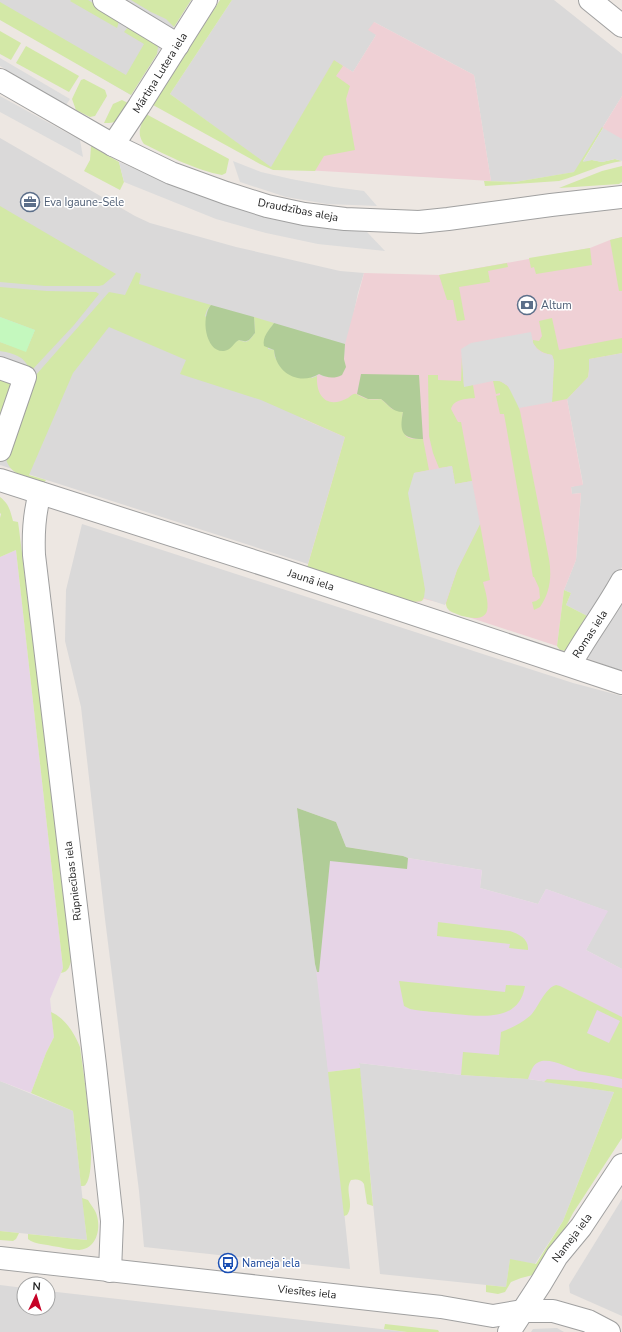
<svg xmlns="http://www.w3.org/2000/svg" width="622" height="1332" font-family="'Nunito Sans',sans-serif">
<rect width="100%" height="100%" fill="#ede7e2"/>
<g fill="#dad9d9">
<path d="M0,0H191L131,95L0,18Z"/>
<path d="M232,0H554L622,54V96L575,172L515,182L491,181L474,75L374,22L376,35L353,72L334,61L271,168L170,94Z"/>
<path d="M0,138L135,216L150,223L236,247L340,271L364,273L358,293L344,359L301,418L345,437L308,564L0,465Z"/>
<path d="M622,353V567L593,619L566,605L571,593L564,590L576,560L581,493L572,494L571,487L583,484L567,399L588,377L589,369V359Z"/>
<path d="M82,524L489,656L573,683L622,696V969L586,950L607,911L546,889L538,904L480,888L482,870L408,858L403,856L346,847L336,822L297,808L315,964L317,972L339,1162L350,1269L144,1247L139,1191L105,919L81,707L65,641L66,590Z"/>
<path d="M622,596V671L589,659L587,657Z"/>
<path d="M359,1063L461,1075L528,1079L614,1092L563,1221L535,1264L510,1260L506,1287L380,1274Z"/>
<path d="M0,1081L73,1111L87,1240L0,1231Z"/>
<path d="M622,1199V1316L570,1293L569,1285Z"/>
<path d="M0,1285L24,1288V1308H48V1291L407,1332H0Z"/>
<path d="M557,1328L564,1332H531L533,1329Z"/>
</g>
<g fill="#efd0d5">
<path d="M374,22L474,75L491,181L271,168L334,60L353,72L376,35L368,30Z"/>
<path d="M622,96V157L602,127H603Z"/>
<path d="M622,237V353L589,359V369L588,377L567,399L583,485L571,487L572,494L581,493L576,560L564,590L557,646L450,611L446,604L424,599L420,602H413L307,568L345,437L301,418L317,376L319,374L324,377L345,363L344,359L345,344L364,273L439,275L590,248L610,240Z"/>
</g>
<g fill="#e6d4e6">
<path d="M16,550L63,968L50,999L54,1037L46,1053L31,1093L0,1081V557Z"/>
<path d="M297,808L336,822L346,847L403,856L408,858L482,870L480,888L538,904L546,889L608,911L586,950L622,969V1093L528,1079L461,1075L359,1063L360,1068L328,1072Z"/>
</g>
<g fill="#d3e8a7" fill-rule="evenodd">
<path d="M71,0H88L115,16C119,20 119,23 117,28L70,1Z"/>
<path d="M131,0H191L174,27L166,19L151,12Z"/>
<path d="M220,0H232L170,94L271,167L334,60L343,66L336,76L350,86L346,99L355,150L324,156L315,171L273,170L260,164L153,105Z"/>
<path d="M0,2L126,75L144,44L124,32L128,27L158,46L157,54L131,95L0,20Z"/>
<path d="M0,31L21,43L11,60L0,54Z"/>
<path d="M26,46L79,76L69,92L16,63Z"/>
<path d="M84,79L105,90L107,96L95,116L90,117L76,110L72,99L81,80Z"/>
<path d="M122,100L130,104C122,116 120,124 104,123L113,104Z"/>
<path d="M146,114L229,159L226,173L222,175C198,171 166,155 144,144C136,133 141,125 146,114Z"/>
<path d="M602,127L603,128L583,161L592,160L602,162L615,159L622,161C600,164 581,175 559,181L485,186L484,181L515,182L574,172Z"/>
<path d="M91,146L119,162L124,182L120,190L84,171L90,160Z"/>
<path d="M622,166V182L619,184L559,188L602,171Z"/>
<path d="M0,206L116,274L103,285L99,286H45L0,282Z"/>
<path d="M622,237V291H619L610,240Z"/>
<path d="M590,248L592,265L536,274L534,267L531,268L529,258Z"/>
<path d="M507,263L508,267L488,271L490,282L459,287L465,320L457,321L453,300H447L439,275Z"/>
<path d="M136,272L141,274L139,284L211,305L207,310L205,316L235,342L239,340C249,344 249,340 255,333L254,317L274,323L267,333L268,349L274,350L275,358L312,378L317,376C316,397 327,409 348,398C351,396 353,393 356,394C357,394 361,397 362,397C368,400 374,400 381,399L392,409L403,412C402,417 402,421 402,425C404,440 410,439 423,439L429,470L414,473L425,589V595L422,601L413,602L307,568L345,437L261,400L180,374L186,360L109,327L73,373L29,475L46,480L43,484C30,479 6,474 6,456L35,376L109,292L125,295Z"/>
<path d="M0,287L47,291L96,292L99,294L74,325L32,370L29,369C25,356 12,353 0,351V342L26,351L35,330L0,317Z"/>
<path d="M552,318L559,350L622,338V353L589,359V369L588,377L567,399L552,402L554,361L552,355C543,353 538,351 533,343V340L539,341L542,336L539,321Z"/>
<path d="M462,355L464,386L473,385L475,398C465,399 454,399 451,409L458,422H461L472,481L455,484L452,466L439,468L433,453L429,436L428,375H438V380L461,381Z"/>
<path d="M0,375L9,379L12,385L4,409L0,414Z"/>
<path d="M493,381C509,379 516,398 520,411L549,559C552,576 550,593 540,607L534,610L532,602L536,601L540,598L539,588L534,577H533L504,414H500L496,396L500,395V393L496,394Z"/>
<path d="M0,497C9,504 10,510 13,521L18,522L19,529L72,957C70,965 69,972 61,973L63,968L16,550L0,557V518L1,514L0,513Z"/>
<path d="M480,524L490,580L483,582C485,590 489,602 487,611C483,624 459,616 450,611C447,609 446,606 446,603L457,570Z"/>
<path d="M564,590L571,593L566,605L593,619L566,651L560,650L557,646Z"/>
<path d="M438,922L510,931C519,934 529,939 528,950L509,948L510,944L437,936Z"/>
<path d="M399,981L505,992L506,985L525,986C519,1023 481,1016 454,1014C439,1012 425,1012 410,1009L404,1006Z"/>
<path d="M556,985L560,986L622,1017V1079C608,1075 593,1074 579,1071C568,1068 548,1056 537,1063C532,1066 530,1074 528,1079L461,1075L463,1052L499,1055L501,1032C512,1028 522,1023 531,1015C539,1006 545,988 556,985ZM597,1010L620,1021L609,1043L587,1033Z"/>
<path d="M51,1012C65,1018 75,1034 80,1047C83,1071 99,1167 86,1184C85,1186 84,1186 81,1186L73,1111L31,1093L46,1053L54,1037Z"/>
<path d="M360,1068L373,1206L367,1204L364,1184C361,1179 356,1179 351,1180C344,1190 355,1205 347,1215L344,1216L328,1072Z"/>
<path d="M547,1079L591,1082L622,1088V1138L573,1213L561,1236L533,1275L521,1278L511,1282L505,1292L498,1294L486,1292V1285L506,1287L510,1259L536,1264L563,1221L614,1092L544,1082Z"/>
<path d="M82,1198L88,1200C91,1205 96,1211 97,1216C101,1230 96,1249 79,1250C70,1250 61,1247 52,1246C44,1244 34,1244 28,1239V1234L87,1240Z"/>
<path d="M0,1231L19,1233L16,1239L13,1241L0,1240Z"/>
<path d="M385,1324L438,1330L439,1332H407L384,1329Z"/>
</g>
<g fill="#b0cc97">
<path d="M211,305L254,317L255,333C249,340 249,343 239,340C233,343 232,350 224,351C206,353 200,318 211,305Z"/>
<path d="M274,323L345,344L344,359L346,367L342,375C334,379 327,378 319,374C299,386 276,373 274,350L264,346C262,337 269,330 274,323Z"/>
<path d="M361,374L419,375L423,439C402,439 399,432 403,412C392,412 389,405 381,399H368L357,394Z"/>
<path d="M297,808L336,822L346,847L403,856L408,858L407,869L330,861L319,972H317L315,964Z"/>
</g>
<path fill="#c4f8be" d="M0,317L35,330L26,352L0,342Z"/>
<g fill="#dcdcdc">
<path d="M0,58L70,99L66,105L0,66Z"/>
<path d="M0,96L80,140L83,157L0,112Z"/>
<path d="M603,128L622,139V161L615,159L602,162L592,160L583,162Z"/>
<path d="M233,161L261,172L291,179L334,187L364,191L377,206L327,204L286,197L240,182Z"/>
<path d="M119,162L201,196L251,213L295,223L367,232L385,251L318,244L266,233L216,219L124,182Z"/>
<path d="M531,332L533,343L537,349L543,353L552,355L554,361L552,402L519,408L508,386L500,381H493L464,387L461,349L471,343Z"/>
<path d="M452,466L455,484L472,481L480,524L457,570L445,605L424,598L425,589L408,493L414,473Z"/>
</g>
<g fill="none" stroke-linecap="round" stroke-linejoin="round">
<defs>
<g id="minor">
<path d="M104,0L178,45"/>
<path d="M0,80L113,145L171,173L226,193L267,206L304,214L345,219L419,222L448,219L551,205L622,197"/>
<path d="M113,145L139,106L206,0"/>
<path d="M0,368L25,377L0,450"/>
<path d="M0,480L275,568L622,683"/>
<path d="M40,493C34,514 33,533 34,555L95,1065L112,1221L110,1271"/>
<path d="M570,665C586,636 606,610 622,581"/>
<path d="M0,1258L441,1307L493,1316L522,1311H553L588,1321L609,1332"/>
</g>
<g id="tertiary">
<path d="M590,0L622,26"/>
<path d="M509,1332L541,1283L557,1256L581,1227L622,1165"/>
</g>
</defs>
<use href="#minor" stroke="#a0a0a0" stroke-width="24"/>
<use href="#tertiary" stroke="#a0a0a0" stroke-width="24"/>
<use href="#minor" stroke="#fff" stroke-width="22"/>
<use href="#tertiary" stroke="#fff" stroke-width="22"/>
</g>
<defs>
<symbol id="office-ring" viewBox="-11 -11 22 22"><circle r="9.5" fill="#fff" stroke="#5c6f8a" stroke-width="1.5"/><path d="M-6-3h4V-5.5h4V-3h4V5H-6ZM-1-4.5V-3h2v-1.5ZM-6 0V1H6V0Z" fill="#5c6f8a"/></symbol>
<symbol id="bank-ring" viewBox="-11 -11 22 22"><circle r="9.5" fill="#fff" stroke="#5c6f8a" stroke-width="1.5"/><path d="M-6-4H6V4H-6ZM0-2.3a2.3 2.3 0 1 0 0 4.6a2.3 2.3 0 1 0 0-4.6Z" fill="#5c6f8a"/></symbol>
<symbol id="bus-ring" viewBox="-11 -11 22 22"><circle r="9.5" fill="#fff" stroke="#1a4fb4" stroke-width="1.5"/><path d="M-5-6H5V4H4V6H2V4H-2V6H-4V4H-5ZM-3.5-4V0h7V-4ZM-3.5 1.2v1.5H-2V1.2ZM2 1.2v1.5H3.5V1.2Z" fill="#1a4fb4"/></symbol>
</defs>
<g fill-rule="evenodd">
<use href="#office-ring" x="19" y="191" width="22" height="22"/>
<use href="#bank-ring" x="516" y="294" width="22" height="22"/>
<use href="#bus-ring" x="217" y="1252" width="22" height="22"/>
</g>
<g text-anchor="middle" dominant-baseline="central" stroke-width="3" stroke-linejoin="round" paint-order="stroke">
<g font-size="11" fill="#1c1c1c" stroke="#fff">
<text transform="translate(160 73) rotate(-58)">Mārtiņa Lutera iela</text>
<text transform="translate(298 210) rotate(11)">Draudzības aleja</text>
<text transform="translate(311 580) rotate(18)">Jaunā iela</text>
<text transform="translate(590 634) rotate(-57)">Romas iela</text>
<text transform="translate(73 881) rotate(-97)">Rūpniecības iela</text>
<text transform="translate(572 1238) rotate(-53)">Nameja iela</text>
<text transform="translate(307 1292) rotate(6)">Viesītes iela</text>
</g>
<g font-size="11" fill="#4e5e75" stroke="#fff" text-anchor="start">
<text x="44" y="202">Eva Igaune-Sēle</text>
<text x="541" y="305">Altum</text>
</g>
<g font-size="11" fill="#164399" stroke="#fff" text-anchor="start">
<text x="242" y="1263">Nameja iela</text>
</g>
</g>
<g transform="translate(36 1296) rotate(4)"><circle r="19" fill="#ffffff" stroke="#a4a4a4"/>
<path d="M0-3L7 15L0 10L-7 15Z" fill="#c60226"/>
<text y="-6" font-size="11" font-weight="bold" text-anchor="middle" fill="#1c1c1c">N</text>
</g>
</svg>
